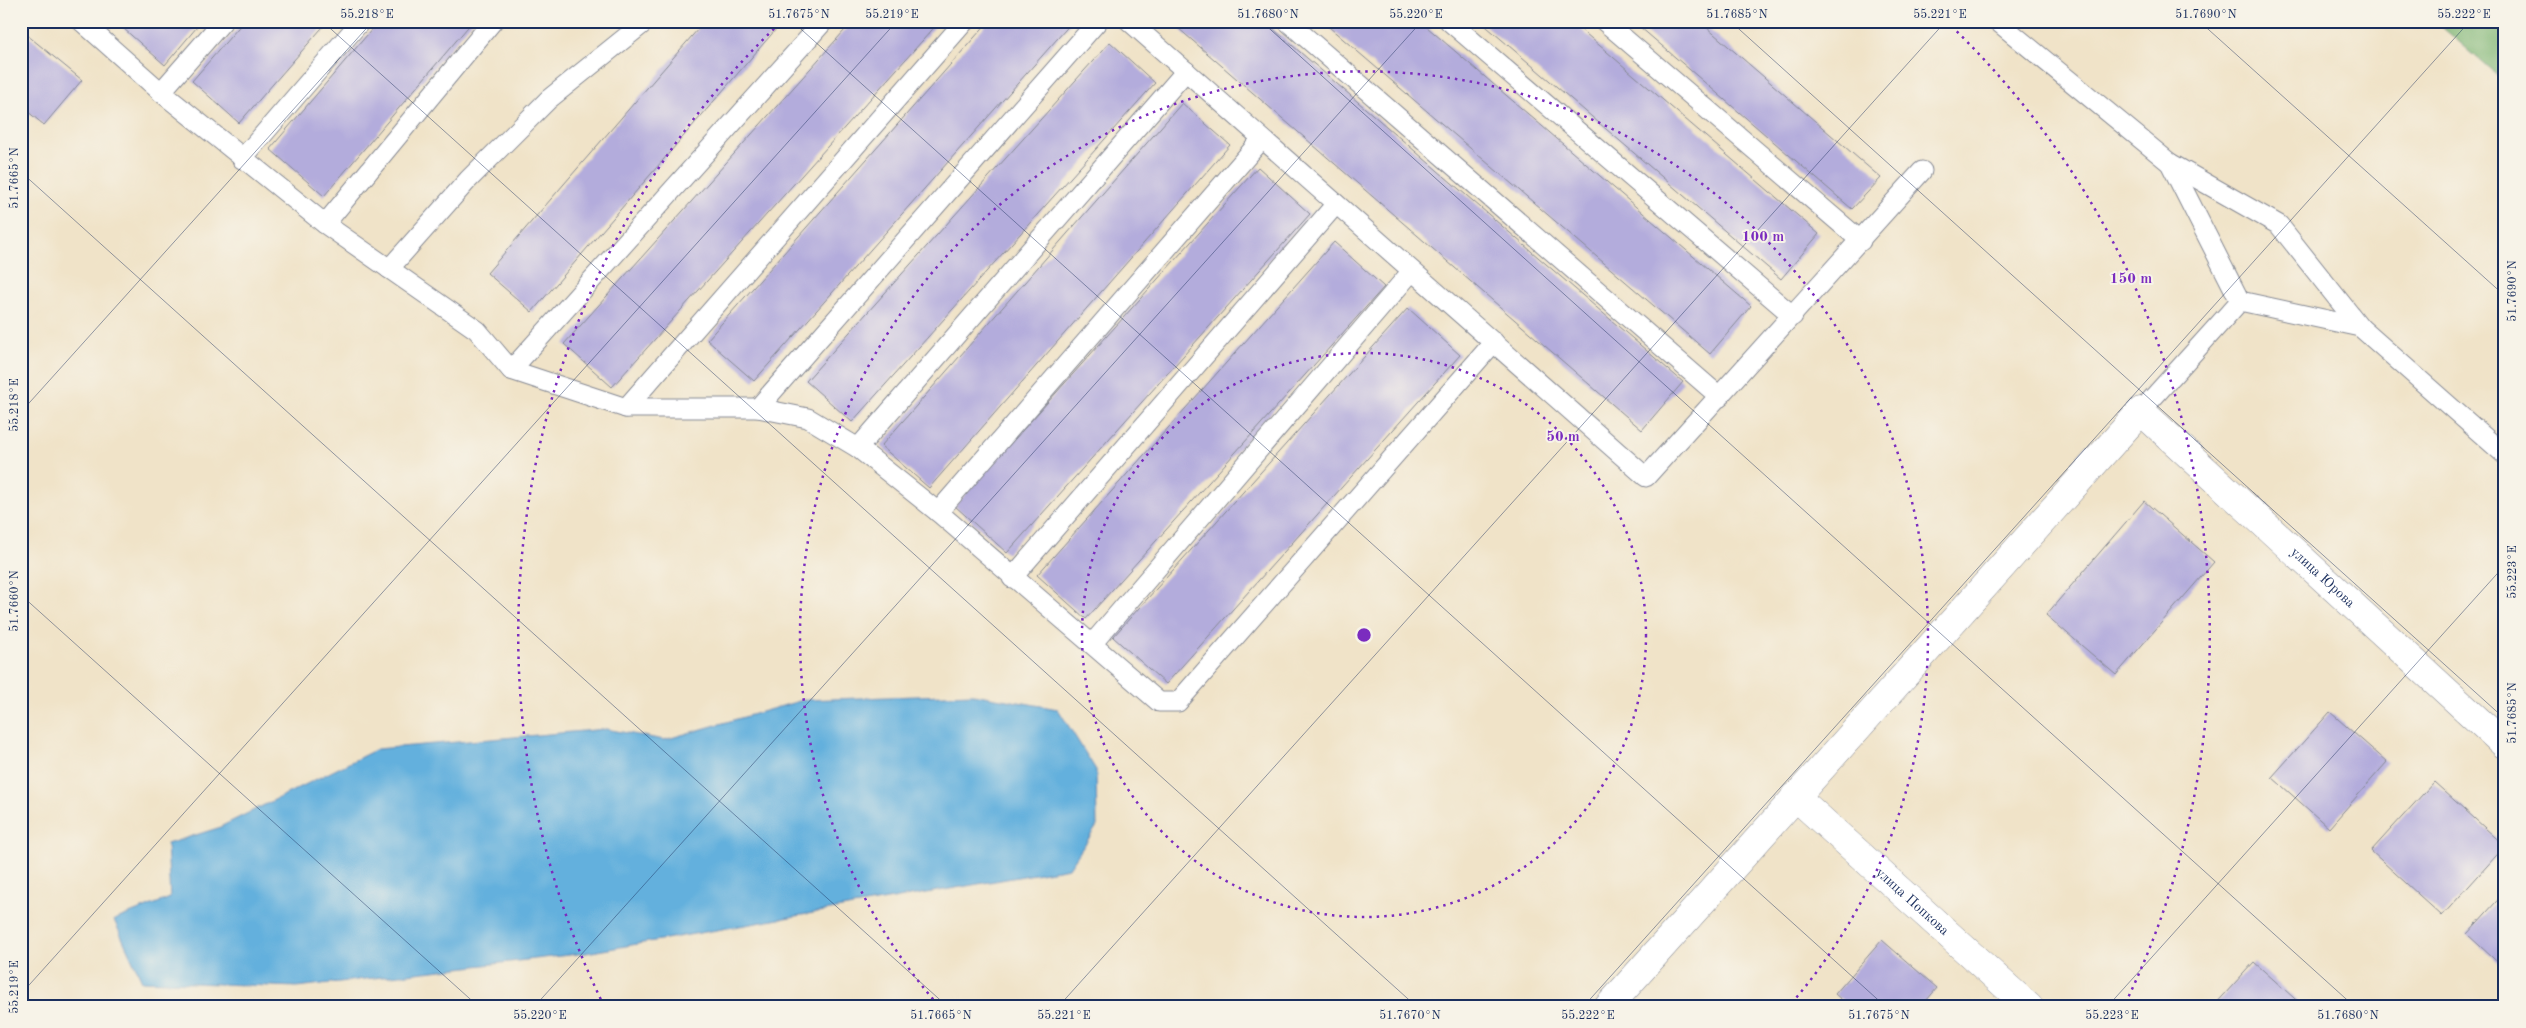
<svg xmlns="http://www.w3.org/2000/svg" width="2526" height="1028" font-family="'Old Standard TT',serif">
<rect width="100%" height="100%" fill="#f7f3e8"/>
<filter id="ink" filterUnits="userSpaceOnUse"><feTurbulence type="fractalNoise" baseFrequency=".02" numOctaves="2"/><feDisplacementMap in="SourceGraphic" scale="10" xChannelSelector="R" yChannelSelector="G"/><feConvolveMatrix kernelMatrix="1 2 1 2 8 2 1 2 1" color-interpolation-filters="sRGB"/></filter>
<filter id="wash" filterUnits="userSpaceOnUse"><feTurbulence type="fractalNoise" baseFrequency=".0096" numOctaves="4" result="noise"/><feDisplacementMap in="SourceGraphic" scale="20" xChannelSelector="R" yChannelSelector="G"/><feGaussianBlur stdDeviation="1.12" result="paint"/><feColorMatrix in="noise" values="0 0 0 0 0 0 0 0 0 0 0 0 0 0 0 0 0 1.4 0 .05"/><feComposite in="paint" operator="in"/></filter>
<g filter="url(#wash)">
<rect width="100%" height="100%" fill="#f0e3c8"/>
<path fill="#7eb572" stroke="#4c7268" d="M2435,21H2505V82Z"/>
<path fill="#64b0dd" stroke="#40709e" d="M973,694L1058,709L1096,770L1097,826L1069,868L586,953L297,987L142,981L114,920L170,898L167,844L218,828L377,749L606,729L664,740L803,700Z"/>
<g id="blocks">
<g fill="#b3acdc">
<path d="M115,21H202L165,65Z"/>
<path d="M244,21H328L239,123L192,81Z"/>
<path d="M379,21H473L324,196L270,149Z"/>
<path d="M705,21H783L532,312L487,273Z"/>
<path d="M853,21H940L612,387L564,344Z"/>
<path d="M989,21H1073L754,381L707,340Z"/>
<path d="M1170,21H1264L1683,382L1642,430Z"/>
<path d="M1322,21H1420L1751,306L1710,354Z"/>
<path d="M1480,21H1571L1819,234L1781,279Z"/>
<path d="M1633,21H1699L1881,178L1852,209Z"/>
<path d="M21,30L82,80L44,125L21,106Z"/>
<path d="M1110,42L1155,83L852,422L806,381Z"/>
<path d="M1182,103L1230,145L929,488L881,446Z"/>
<path d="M1258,167L1310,214L1007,553L955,506Z"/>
<path d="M1334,242L1384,287L1086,619L1037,575Z"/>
<path d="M1408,308L1460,355L1166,684L1113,637Z"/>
<path d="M2144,501L2214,562L2116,675L2046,615Z"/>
<path d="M2330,712L2387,762L2329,828L2272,777Z"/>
<path d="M2434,782L2505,846L2442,916L2371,851Z"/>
<path d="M2505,892V969L2467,934Z"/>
<path d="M1882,940L1937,988L1921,1007H1850L1835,994Z"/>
<path d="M2254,962L2304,1007H2213Z"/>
</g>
</g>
</g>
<g filter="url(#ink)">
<use href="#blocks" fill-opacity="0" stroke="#868993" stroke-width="1"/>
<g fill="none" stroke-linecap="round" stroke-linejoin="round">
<defs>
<g id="service">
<path d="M81,21L161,92L325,224L477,330L511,370L626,408H758L808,418L858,448L938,512L1159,702H1178L1494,342"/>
<path d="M1129,21L1646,477L1922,171"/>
<path d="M1287,21L1720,397"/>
<path d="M1449,21L1793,316"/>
<path d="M1604,21L1861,241"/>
<path d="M1997,21L2170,163L2240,301L2141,411"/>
<path d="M161,92L223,21"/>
<path d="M242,159L361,21"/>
<path d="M2170,163L2279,225L2360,327L2505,455"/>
<path d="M325,224L493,21"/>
<path d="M389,269L468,180L549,99L646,21"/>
<path d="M2240,301L2360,327"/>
<path d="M511,370L824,21"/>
<path d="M626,408L965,21"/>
<path d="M758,408L1098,21"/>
<path d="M858,448L1186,71"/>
<path d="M938,512L1262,139"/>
<path d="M1012,578L1336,204"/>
<path d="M1092,644L1412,271"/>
</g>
<g id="minor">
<path id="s1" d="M1795,796L2029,1007"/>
<path id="s2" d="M1608,1007L2141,411L2505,745"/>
</g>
</defs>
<use href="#service" stroke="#868993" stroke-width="21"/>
<use href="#minor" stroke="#868993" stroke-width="29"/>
<use href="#service" stroke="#fff" stroke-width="19"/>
<use href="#minor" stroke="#fff" stroke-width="28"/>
</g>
</g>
<path fill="none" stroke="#1b2f5e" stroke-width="1" stroke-opacity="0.45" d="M322,21L1417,1007M792,21L1886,1007M1261,21L2355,1007M1730,21L2505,719M2199,21L2505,296M21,172L948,1007M21,412L373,21M21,595L479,1007M21,994L897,21M534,1007L1422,21M1058,1007L1946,21M1583,1007L2470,21M2107,1007L2505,565"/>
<g fill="none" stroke="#7b2cbf" stroke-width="2.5" stroke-dasharray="2.5 5">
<circle cx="1364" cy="635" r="282"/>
<path d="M938 1005A564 564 0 1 1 1790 1005"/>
<path d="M604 1006A846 846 0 0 1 782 21M1946 21A846 846 0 0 1 2124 1006"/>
</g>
<g text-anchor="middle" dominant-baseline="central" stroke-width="4" stroke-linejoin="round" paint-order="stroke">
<g font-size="14" fill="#1b2f5e" stroke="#f7f3e8">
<text stroke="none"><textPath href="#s2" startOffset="1046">улица Юрова</textPath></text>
<text stroke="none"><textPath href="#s1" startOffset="158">улица Попкова</textPath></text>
</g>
</g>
<circle cx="1364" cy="635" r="8" fill="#7b2cbf" stroke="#f7f3e8" stroke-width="2.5"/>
<g font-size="15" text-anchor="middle" font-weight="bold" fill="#7b2cbf" stroke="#f7f3e8" stroke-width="4" stroke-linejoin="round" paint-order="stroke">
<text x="1763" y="241">100 m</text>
<text x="2131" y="283">150 m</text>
<text x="1563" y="441">50 m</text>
</g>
<rect width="2526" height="1028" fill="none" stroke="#f7f3e8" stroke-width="55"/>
<rect x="28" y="28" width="2470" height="972" fill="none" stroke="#1b2f5e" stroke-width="2"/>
<g font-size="12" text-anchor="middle" fill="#1b2f5e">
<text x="367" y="18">55.218°E</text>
<text x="799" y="18">51.7675°N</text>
<text x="892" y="18">55.219°E</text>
<text x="1268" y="18">51.7680°N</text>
<text x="1416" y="18">55.220°E</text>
<text x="1737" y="18">51.7685°N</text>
<text x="1940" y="18">55.221°E</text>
<text x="2206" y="18">51.7690°N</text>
<text x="2464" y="18">55.222°E</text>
<text transform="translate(14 178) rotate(-90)" y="4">51.7665°N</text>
<text transform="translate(2512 291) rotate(-90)" y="4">51.7690°N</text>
<text transform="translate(14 405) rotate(-90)" y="4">55.218°E</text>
<text transform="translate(2512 572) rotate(-90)" y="4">55.223°E</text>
<text transform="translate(14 601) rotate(-90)" y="4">51.7660°N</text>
<text transform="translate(2512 713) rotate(-90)" y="4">51.7685°N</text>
<text transform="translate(14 987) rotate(-90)" y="4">55.219°E</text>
<text x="540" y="1019">55.220°E</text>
<text x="941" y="1019">51.7665°N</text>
<text x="1064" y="1019">55.221°E</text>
<text x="1410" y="1019">51.7670°N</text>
<text x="1588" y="1019">55.222°E</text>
<text x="1879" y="1019">51.7675°N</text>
<text x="2112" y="1019">55.223°E</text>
<text x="2348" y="1019">51.7680°N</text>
</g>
</svg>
